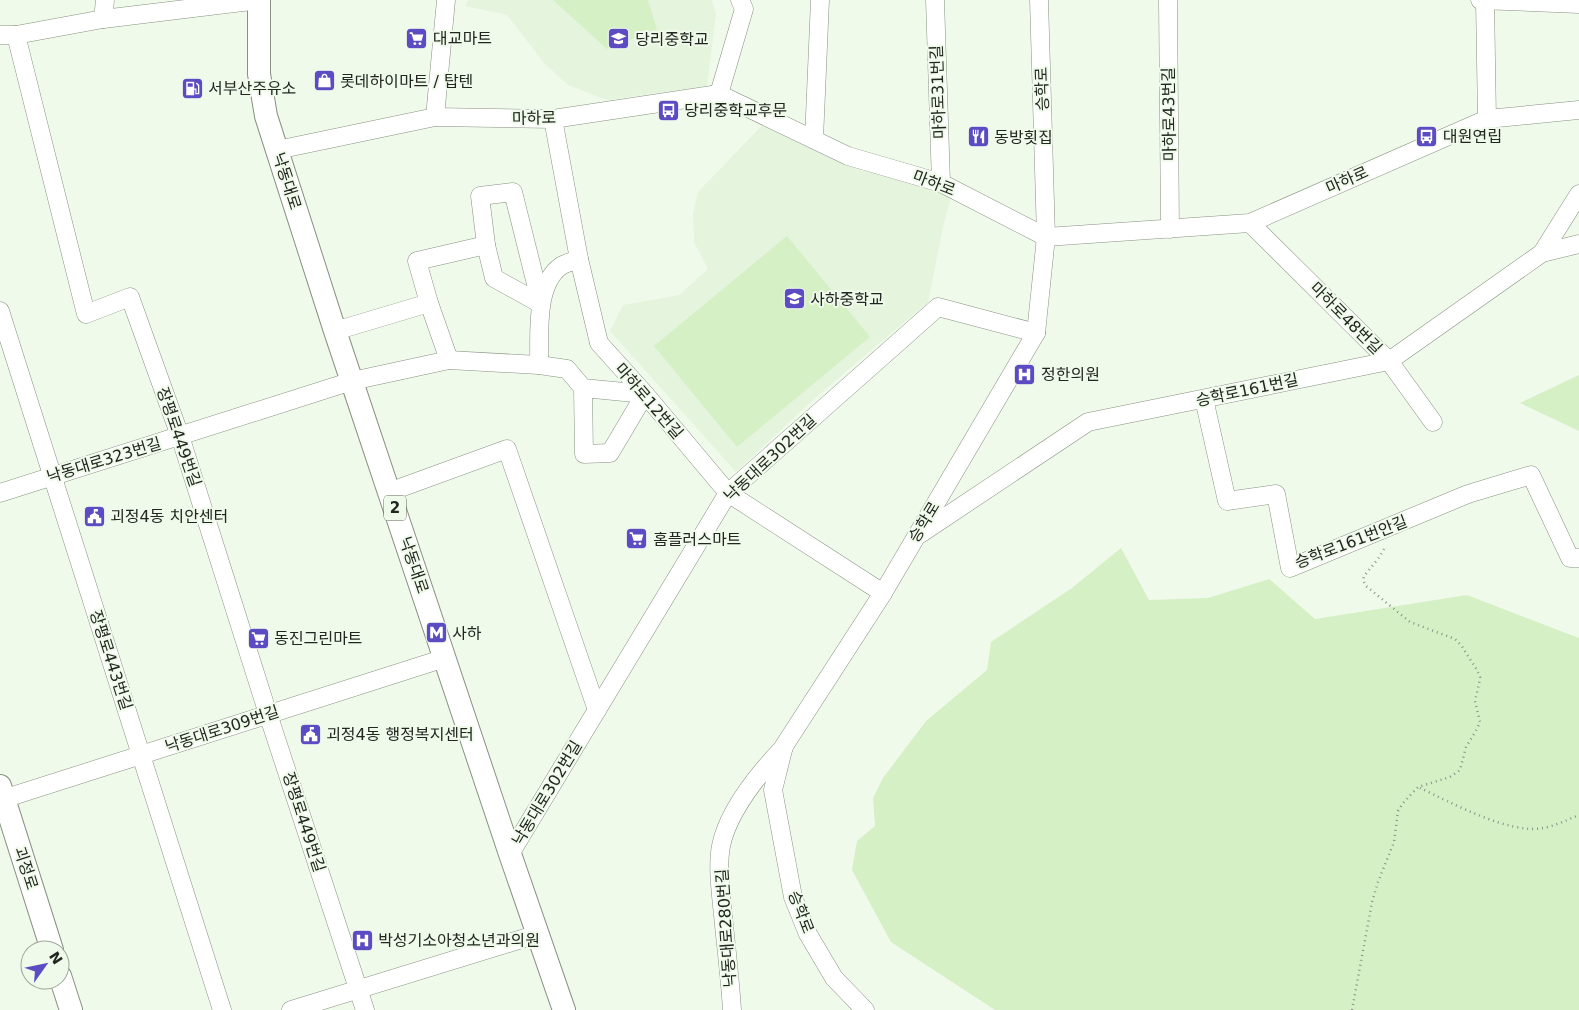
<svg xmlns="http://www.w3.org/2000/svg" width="1579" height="1010" font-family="'DejaVu Sans','Noto Sans KR',sans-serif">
<rect width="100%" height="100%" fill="#f0faeb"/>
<g fill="#e5f4dd">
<path d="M468,0H712L716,15L707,86L607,100L568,85L544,63L507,15L465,6Z"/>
<path d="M767,120L862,171L932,183L951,197L943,227L928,302L814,399L736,472L610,331L623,305L679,295L708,269L694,242L693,213L698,192Z"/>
</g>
<g fill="#d5f0c5">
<path d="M553,0H648L657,29L607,49Z"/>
<path d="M787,236L870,337L737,447L654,346Z"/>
<path d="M1579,375V431L1520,403Z"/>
<path d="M1121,548L1149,600L1208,598L1269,579L1315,619L1467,595L1579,638V1010H995L891,942L852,870L857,841L875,826L873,798L883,778L926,721L987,670L991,642L1072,588Z"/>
</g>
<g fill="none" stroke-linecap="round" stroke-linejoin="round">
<defs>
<g id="minor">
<path d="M935,0L941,183"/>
<path d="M1168,0L1170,229"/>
<path d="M1480,0L1579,4"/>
<path d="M1485,0L1487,119"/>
<path d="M103,19L105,0"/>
<path d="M0,35H16L103,19L259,0"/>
<path d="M16,35L86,314L130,297L180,436L268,714L365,1010"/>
<path d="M719,94L744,9L740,0"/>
<path d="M435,117L446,0"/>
<path d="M553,119L579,259L599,343L645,394L728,493L883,593"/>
<path d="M814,139L820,0"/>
<path d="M277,150L435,117L553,119L719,94L848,156L941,183L1046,237L1250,223L1487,119L1579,110"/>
<path d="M513,192L541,304L494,278L486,245L480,196Z"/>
<path d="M1250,223L1389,361L1433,422"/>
<path d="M1542,253L1579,194"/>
<path d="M0,311L222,1010"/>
<path d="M335,331L429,303"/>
<path d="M449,360L429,303L417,261L486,245"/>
<path d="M539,365C540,337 534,285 561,266C566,263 574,261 579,259"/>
<path d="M1204,399L1227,501L1276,494L1290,568L1468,494L1531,475L1570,558H1579"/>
<path d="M389,492L507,449L597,710"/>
<path d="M0,493L352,381L449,360L539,365L567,369L583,388L645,394L610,453L584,454L583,388"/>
<path d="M920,534L1088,422L1389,361L1542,253L1579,244"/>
<path d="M0,800L445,658"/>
<path d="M510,854L728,493L938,307L1036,333"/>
<path d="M291,1010L538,934"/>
<path d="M732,1010C730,978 726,946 723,915C721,894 717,867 721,846C728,811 760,772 784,747"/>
<path d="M865,1010L834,978L808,934L793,897L773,790L784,746L883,593L1036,333L1046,237L1039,0"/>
</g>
<g id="major">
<path d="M259,0V74L266,116L335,331L510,854L564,1010"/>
<path d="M0,786L52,950"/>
<path d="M60,976L71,1010"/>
</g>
</defs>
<use href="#minor" stroke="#889182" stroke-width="19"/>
<use href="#major" stroke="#889182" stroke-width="24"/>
<g stroke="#8b9288" stroke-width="2.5" stroke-dasharray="1 4" stroke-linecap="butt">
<path d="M1420,788C1450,802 1510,835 1543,828C1555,826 1567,820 1579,815"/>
<path d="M1352,1010L1372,902L1378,882L1394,842L1398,811L1403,803L1418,787L1450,777L1460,770L1466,747L1477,729L1480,722L1475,701L1479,684L1480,677L1477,670L1461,645L1455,639L1410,622L1366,586L1363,580L1364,576L1378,559L1386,546"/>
</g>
<use href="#minor" stroke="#fff" stroke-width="18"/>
<use href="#major" stroke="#fff" stroke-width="22"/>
</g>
<defs>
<symbol id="supermarket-square" viewBox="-11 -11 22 22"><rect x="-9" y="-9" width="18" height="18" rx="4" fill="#5c4cc4" stroke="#f0faeb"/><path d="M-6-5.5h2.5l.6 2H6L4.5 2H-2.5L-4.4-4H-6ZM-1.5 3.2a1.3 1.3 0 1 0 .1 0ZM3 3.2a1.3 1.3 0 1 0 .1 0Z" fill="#fff"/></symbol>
<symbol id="school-square" viewBox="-11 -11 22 22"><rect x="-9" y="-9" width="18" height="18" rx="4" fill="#5c4cc4" stroke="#f0faeb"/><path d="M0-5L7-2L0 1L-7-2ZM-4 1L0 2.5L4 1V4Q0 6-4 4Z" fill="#fff"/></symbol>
<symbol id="shop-square" viewBox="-11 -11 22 22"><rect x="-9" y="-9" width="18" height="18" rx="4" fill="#5c4cc4" stroke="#f0faeb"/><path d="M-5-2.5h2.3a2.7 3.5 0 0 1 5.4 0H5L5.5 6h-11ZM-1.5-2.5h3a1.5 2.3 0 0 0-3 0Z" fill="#fff"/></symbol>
<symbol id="fuel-square" viewBox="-11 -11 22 22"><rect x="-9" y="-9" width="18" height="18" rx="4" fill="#5c4cc4" stroke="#f0faeb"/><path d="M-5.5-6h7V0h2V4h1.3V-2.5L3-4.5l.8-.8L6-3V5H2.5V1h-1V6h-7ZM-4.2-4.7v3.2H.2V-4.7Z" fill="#fff"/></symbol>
<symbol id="bus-square" viewBox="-11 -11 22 22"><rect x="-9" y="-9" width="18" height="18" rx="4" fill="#5c4cc4" stroke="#f0faeb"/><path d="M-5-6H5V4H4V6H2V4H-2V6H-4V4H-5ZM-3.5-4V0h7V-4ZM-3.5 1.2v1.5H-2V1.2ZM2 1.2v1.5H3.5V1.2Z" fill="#fff"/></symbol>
<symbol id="restaurant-square" viewBox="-11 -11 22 22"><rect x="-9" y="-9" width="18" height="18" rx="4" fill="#5c4cc4" stroke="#f0faeb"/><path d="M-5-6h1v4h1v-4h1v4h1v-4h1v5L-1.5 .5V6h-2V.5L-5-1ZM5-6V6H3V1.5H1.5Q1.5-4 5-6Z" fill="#fff"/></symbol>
<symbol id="hospital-square" viewBox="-11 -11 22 22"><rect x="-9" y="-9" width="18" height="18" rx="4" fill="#5c4cc4" stroke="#f0faeb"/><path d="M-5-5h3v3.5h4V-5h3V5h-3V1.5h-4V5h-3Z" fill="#fff"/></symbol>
<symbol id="civic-square" viewBox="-11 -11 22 22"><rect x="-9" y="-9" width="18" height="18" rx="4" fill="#5c4cc4" stroke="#f0faeb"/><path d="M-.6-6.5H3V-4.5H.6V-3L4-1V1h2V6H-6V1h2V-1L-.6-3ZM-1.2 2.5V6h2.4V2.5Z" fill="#fff"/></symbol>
<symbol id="metro-square" viewBox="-11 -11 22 22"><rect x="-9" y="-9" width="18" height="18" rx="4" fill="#5c4cc4" stroke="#f0faeb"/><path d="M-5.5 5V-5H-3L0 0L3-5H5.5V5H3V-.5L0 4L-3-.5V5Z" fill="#fff"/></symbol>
</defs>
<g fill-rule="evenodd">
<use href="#supermarket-square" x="404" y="26" width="25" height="25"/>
<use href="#school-square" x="606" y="26" width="25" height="25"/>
<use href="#shop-square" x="312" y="68" width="25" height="25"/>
<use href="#fuel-square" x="180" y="76" width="25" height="25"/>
<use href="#bus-square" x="656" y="98" width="25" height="25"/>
<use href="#bus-square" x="1414" y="124" width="25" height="25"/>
<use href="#restaurant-square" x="966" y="124" width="25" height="25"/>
<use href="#school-square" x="782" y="286" width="25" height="25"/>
<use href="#hospital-square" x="1012" y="362" width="25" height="25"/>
<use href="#civic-square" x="82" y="504" width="25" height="25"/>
<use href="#supermarket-square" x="624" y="526" width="25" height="25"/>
<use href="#metro-square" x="424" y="620" width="25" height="25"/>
<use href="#supermarket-square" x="246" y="626" width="25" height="25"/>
<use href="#civic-square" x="298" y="722" width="25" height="25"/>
<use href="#hospital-square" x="350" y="928" width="25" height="25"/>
</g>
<g text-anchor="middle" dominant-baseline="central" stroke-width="4" stroke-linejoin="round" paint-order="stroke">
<rect fill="#f0faeb" stroke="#60665d" stroke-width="1" x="384" y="495.5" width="22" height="25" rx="4"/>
<g font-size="15" font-weight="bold" fill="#222620">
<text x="395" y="508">2</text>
</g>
<g font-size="16" fill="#222620" stroke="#f0faeb" text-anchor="start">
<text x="433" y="38">대교마트</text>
<text x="635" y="39">당리중학교</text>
<text x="340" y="81">롯데하이마트 / 탑텐</text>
<text x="208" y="88">서부산주유소</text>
<text x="684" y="110">당리중학교후문</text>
<text x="1443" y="136">대원연립</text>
<text x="994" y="137">동방횟집</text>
<text x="810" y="299">사하중학교</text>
<text x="1041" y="374">정한의원</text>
<text x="110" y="516">괴정4동 치안센터</text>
<text x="653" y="539">홈플러스마트</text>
<text x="452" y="633">사하</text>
<text x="274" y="638">동진그린마트</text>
<text x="326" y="734">괴정4동 행정복지센터</text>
<text x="378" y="940">박성기소아청소년과의원</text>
</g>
<g font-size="16" fill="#222620" stroke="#f0faeb">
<text transform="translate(1042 89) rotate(-92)">승학로</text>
<text transform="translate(938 92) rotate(-92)">마하로31번길</text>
<text transform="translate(1169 114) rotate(-91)">마하로43번길</text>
<text transform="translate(534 118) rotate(-1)">마하로</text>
<text transform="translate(1347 180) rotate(-24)">마하로</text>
<text transform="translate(287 181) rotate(72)">낙동대로</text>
<text transform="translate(934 183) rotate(21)">마하로</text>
<text transform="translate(1346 318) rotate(45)">마하로48번길</text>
<text transform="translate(1247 390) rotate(-12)">승학로161번길</text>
<text transform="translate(649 401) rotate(49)">마하로12번길</text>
<text transform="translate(179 437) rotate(71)">장평로449번길</text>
<text transform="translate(770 458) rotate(-43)">낙동대로302번길</text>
<text transform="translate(104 460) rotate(-17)">낙동대로323번길</text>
<text transform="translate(924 522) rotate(-59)">승학로</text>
<text transform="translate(1351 542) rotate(-21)">승학로161번안길</text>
<text transform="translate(414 565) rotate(71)">낙동대로</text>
<text transform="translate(111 660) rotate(72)">장평로443번길</text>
<text transform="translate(222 729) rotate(-18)">낙동대로309번길</text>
<text transform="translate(547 793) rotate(-59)">낙동대로302번길</text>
<text transform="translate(304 822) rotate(72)">장평로449번길</text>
<text transform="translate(26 868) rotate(72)">괴정로</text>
<text transform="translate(801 912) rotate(69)">승학로</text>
<text transform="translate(726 928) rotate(-94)">낙동대로280번길</text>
</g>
</g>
<g transform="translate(45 965) rotate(57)"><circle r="24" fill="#f0faeb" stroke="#9ea59a"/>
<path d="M0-4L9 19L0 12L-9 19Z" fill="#5c4cc4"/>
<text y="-8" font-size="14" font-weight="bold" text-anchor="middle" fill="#222620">N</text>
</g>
</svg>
